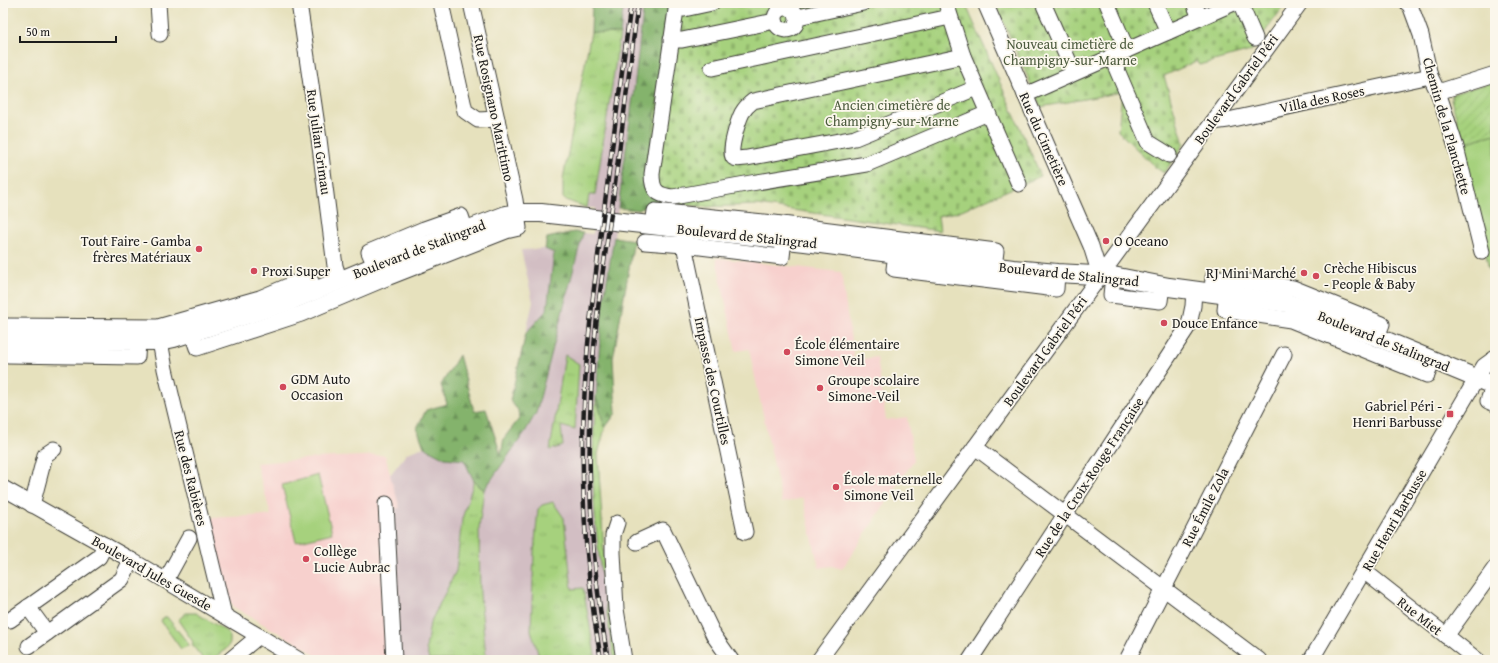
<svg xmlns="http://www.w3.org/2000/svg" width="1498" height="663" font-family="'Gentium Book Plus',serif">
<defs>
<pattern id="grass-tufts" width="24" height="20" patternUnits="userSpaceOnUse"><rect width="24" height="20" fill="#a6d17d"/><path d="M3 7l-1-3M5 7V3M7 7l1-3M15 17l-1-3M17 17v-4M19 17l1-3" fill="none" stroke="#8eb36b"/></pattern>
<pattern id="forest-firs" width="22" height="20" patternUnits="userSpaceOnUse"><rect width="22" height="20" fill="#84b36c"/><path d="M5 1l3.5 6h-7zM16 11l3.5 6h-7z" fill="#6b9158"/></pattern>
<pattern id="cemetery-stones" width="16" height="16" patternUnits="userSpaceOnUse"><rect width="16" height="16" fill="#a6d17d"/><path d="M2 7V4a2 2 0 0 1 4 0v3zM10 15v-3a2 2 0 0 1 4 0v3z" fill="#8eb36b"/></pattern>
<pattern id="garden-furrows" width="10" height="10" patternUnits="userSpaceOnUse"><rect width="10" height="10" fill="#a6d17d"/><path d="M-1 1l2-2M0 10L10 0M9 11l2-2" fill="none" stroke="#8eb36b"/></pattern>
</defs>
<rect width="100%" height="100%" fill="#fbf7ec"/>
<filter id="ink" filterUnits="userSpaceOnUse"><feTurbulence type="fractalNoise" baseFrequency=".025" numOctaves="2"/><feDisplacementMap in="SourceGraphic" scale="8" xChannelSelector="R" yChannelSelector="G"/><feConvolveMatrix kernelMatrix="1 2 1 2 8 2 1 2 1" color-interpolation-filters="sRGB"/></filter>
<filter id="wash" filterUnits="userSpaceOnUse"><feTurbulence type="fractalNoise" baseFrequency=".012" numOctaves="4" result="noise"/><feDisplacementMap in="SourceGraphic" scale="16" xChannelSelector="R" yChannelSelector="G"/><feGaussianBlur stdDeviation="0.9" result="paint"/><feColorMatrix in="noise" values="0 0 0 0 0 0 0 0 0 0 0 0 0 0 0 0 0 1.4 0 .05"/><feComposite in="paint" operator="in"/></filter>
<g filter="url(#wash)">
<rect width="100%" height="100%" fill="#e6e1bd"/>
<g fill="#f7d0cd">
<path d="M716,258L841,272L854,360L877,357L886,420L907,417L914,460L842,569L831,566L819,568L803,498L782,503L749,349L736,351Z"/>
<path d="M385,455L400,508L391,509L398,660H322L305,648L235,608L229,600L208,518L271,515L256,463L315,458Z"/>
</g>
<path fill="#d2bec3" d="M592,3H670L647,181L657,201L639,210L618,208L614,237L634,240L613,359L616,413L605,428L598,454L607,603L619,660H398L391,509L400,508L390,475L407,453L424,447L417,428L426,410L447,404L441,385L459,355L474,411L486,409L501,455L504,438L519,419L518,410L510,401L533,302L521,250L545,249L547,238L574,232L593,234L595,208H587L589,195L563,179L591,32Z"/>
<g fill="url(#grass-tufts)" stroke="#61764c">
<path d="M591,32L620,34L595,195H589L587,208L563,199V179Z"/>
<path d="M565,355L579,364L575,430L561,426L563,446L550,450Z"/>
<path d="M596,397L605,428L598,454L607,603L619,660H614C605,601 595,542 593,482C592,453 594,425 596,397Z"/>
<path d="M474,481L484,490L479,528L480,594L486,656L484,660H429L426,648L430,623L456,571L462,519Z"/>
<path d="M553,502L564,518L572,589L583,588L596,660H540L531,630L534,552L538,509L542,505Z"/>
<path d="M186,613H196L226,631L230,637V643L226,649L211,660H204L192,645L193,642L178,620Z"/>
<path d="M164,617H167L187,642L188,646L181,649L161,621Z"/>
</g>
<g fill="url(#forest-firs)" stroke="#506844">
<path d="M592,3H624L620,34L591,32Z"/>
<path d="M644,3H670L647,181L657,201L639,210L618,208L634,89Z"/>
<path d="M574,232L583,233L536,413L525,432L484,490L474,481L464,460L445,458L424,447L417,428L426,410L447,404L441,385L459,355L474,411L486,409L501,455L504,438L519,419L518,410L510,401L526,333L547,310L554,253L545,249L547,238Z"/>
<path d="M614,237L634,240L613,359L616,413L605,428L596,397L602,311Z"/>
</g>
<g fill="url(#cemetery-stones)" stroke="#61764c">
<path d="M670,3H965L1041,176L957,212L938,216L940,231L757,205L704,207L657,201L647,181Z"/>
<path d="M995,3H1286L1251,51L1199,65L1196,61L1164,76L1184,144L1164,173L1155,167L1118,131L1122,92L1041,107Z"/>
</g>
<path fill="url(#garden-furrows)" stroke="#61764c" d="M1495,81V134L1461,144L1455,123L1457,120L1451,100L1452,94Z"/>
<g fill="#a6d17d" stroke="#61764c">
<path d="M1495,134V267L1489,269L1461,144Z"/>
<path d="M318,475L332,533L296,542L282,485Z"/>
</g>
</g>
<g filter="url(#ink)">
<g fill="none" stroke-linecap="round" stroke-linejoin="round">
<defs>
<g id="minor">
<path d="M158,3L160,34"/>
<path d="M299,3L319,139L335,266L340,281"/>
<path d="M441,3L465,111L478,120L497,119"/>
<path d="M677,3L652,174C652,191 657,195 673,197L751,183L867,164L988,113"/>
<path d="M946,3L963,56L1019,184"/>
<path d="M985,3L1091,246L1100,275"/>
<path d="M1043,3L1074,73"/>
<path d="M1107,3L1127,50"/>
<path d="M1155,3L1168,32"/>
<path d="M1194,3L1200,18"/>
<path d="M1240,3L1255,38"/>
<path d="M1407,3L1410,5L1421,35L1430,76L1438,92L1456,147L1482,252"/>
<path d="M676,7L684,9L712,3"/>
<circle cx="786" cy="19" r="11"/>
<path d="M798,17L863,3"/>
<path d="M671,40H682L775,21"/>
<path d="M963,56L753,101C749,104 745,108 742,113C739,119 727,154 734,158C737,160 743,158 747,158L855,138L976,88"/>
<path d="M1111,56L1148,142L1169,155"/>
<path d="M712,68L950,17"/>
<path d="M1438,92L1495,74"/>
<path d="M1025,95L1234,3"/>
<path d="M1213,122L1228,120L1430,76"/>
<path d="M653,226L655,211L774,223L996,251L994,267"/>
<path d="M686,230L684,245L745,532"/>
<path d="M645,242L684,245L782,257L784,239"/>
<path d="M896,253L894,269L1056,289L1057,273"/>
<path d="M375,266L369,252L424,229L461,216L466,231"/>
<path d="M1113,276L1111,295L1160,301L1162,285"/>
<path d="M1212,293L1213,277L1293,288L1382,324L1377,337"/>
<path d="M1227,294L1225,310L1291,320L1427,375L1433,360"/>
<path d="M3,326L158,327L260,298L309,277L315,291"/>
<path d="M192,333L197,348L301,314L389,277L506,231L519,228L515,200L471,3"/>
<path d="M8,340V355L137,357L138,341"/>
<path d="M160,341L165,369L224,615"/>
<path d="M1493,386L1488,401L1495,404"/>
<path d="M975,447L1259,660"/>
<path d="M3,488L131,560L299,660"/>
<path d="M386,504L394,660"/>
<path d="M32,505L45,455L54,449"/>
<path d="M617,523L613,535V553L616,609L624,660"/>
<path d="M637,542L663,530L714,636L731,660"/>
<path d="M1364,571L1477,660"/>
<path d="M166,580L189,538"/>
<path d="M28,607L47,633"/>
<path d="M10,620L99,557L105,545"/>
<path d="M1446,636L1495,568"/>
<path d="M29,646L122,579L131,560"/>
<path d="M230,660L259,636"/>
<path d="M819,660L1300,3"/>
<path d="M970,660L1189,325L1193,306L1194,290"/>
<path d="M1127,660L1284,354"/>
<path d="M1311,660L1484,366L1495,358"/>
</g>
<path id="major" d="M3,340L160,341L174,338L290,301L414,250L506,215L517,213H541L805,242L1013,269L1057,273L1113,276L1169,287L1287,303L1377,337L1495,386"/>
</defs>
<use href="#minor" stroke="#3a3a34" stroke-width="17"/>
<use href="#major" stroke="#3a3a34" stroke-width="20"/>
<use href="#minor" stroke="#fff" stroke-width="15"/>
<use href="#major" stroke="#fff" stroke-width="18"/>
<defs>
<g id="rail">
<path d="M601,660C586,576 580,491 584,405C586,350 593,295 600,240C610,161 621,82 631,3"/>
<path d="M608,660C591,566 586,471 592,376C595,319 604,263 612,207C621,139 629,71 638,3"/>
</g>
</defs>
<use href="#rail" stroke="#1c1c1c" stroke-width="4.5"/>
<use href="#rail" stroke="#fbf7ec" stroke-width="3" stroke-dasharray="9" stroke-linecap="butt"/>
</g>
</g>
<g fill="#d1495b" stroke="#fbf7ec" stroke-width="1.5">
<circle cx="1106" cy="241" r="4"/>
<circle cx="199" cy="249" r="4"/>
<circle cx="254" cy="271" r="4"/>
<circle cx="1304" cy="273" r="4"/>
<circle cx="1316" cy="276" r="4"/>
<circle cx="1164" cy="323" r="4"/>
<circle cx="787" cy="352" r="4"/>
<circle cx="283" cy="387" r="4"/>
<circle cx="820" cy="388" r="4"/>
<rect x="1446" y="410" width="8" height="8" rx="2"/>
<circle cx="836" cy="487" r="4"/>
<circle cx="306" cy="559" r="4"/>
</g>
<g text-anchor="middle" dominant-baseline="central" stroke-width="3.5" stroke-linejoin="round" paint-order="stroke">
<g font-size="14" fill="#4c5b3e" stroke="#fbf7ec">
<text x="1070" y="44">Nouveau cimetière de<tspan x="1070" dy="16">Champigny-sur-Marne</tspan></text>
<text x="892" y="105">Ancien cimetière de<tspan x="892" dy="16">Champigny-sur-Marne</tspan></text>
</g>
<g font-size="14" fill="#1c1c1c" stroke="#fbf7ec">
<text transform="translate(1236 89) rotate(-54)">Boulevard Gabriel Péri</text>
<text transform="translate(1322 99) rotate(-12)">Villa des Roses</text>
<text transform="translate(494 108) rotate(78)">Rue Rosignano Marittimo</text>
<text transform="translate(1447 126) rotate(74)">Chemin de la Planchette</text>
<text transform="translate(1044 139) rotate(66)">Rue du Cimetière</text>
<text transform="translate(319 142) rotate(82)">Rue Julian Grimau</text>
<text transform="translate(747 236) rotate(6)">Boulevard de Stalingrad</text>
<text transform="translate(419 249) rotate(-21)">Boulevard de Stalingrad</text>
<text transform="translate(1069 274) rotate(6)">Boulevard de Stalingrad</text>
<text transform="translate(1384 341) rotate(22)">Boulevard de Stalingrad</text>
<text transform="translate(1045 351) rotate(-54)">Boulevard Gabriel Péri</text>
<text transform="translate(713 381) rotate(78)">Impasse des Courtilles</text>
<text transform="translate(1089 477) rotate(-57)">Rue de la Croix-Rouge Française</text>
<text transform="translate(191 478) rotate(76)">Rue des Rabières</text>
<text transform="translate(1205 507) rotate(-63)">Rue Émile Zola</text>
<text transform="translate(1394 520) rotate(-60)">Rue Henri Barbusse</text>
<text transform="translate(152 573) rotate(30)">Boulevard Jules Guesde</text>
<text transform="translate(1420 616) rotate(38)">Rue Miet</text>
</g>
<g font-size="14" fill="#1c1c1c" stroke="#fbf7ec" text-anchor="start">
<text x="191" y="241" text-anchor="end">Tout Faire - Gamba<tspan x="191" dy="16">frères Matériaux</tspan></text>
<text x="1114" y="241">O Oceano</text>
<text x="1324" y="268">Crèche Hibiscus<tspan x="1324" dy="16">- People &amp; Baby</tspan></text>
<text x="262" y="271">Proxi Super</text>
<text x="1296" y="273" text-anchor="end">RJ Mini Marché</text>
<text x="1172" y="323">Douce Enfance</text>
<text x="795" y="344">École élémentaire<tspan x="795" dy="16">Simone Veil</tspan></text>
<text x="291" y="379">GDM Auto<tspan x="291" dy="16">Occasion</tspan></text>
<text x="828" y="380">Groupe scolaire<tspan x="828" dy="16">Simone-Veil</tspan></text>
<text x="1442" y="406" text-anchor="end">Gabriel Péri -<tspan x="1442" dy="16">Henri Barbusse</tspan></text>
<text x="844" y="479">École maternelle<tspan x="844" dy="16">Simone Veil</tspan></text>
<text x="314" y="551">Collège<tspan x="314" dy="16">Lucie Aubrac</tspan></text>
</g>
</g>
<rect width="1498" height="663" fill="none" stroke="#fbf7ec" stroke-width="16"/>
<path d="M20 36v6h96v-6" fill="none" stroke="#1c1c1c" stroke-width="2"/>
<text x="26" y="36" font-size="12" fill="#1c1c1c" stroke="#fbf7ec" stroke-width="3" paint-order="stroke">50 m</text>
</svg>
